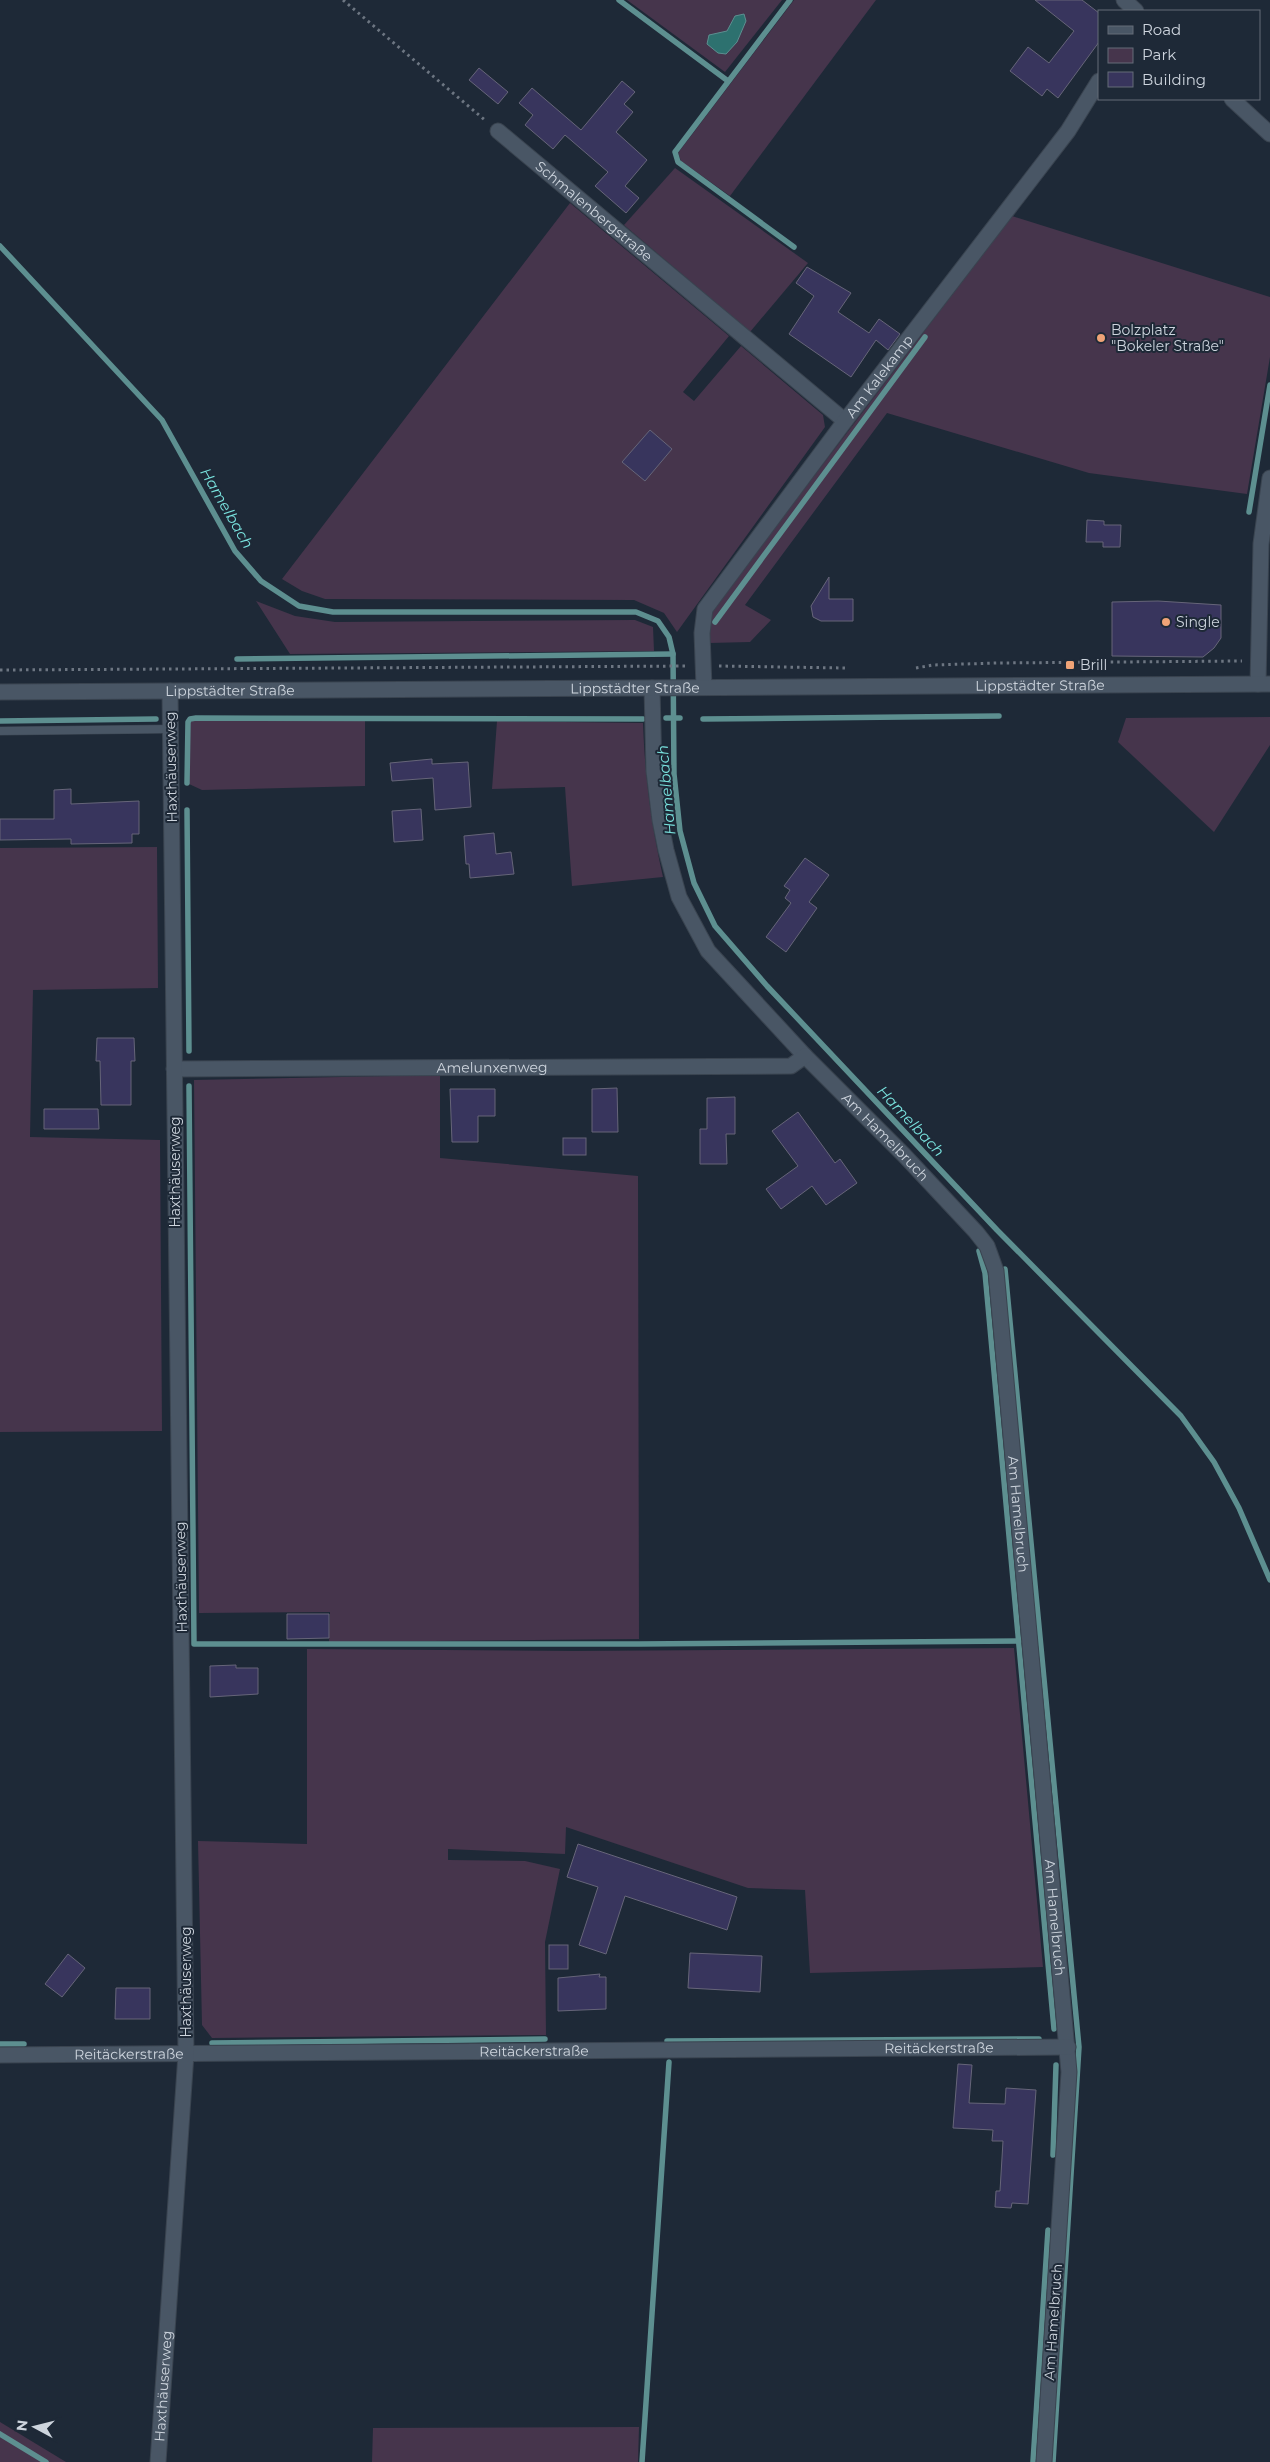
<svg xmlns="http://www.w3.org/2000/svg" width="1270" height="2462" font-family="Montserrat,sans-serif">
<rect width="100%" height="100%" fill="#1e2937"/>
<g fill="#46354c">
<path d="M627,0H782L725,72Z"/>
<path d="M794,0H876L730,196L681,161L678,153Z"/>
<path d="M675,168L808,263L750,332L624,225Z"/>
<path d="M570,203L729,336L683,392L694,401L741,346L823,415L825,427L677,632L664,613L634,600L325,599L302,591L282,579Z"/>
<path d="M1012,216L1270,297V357L1247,494L1089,473L887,413L745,605L771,620L750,642L709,643L707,634L712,610Z"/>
<path d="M256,601L295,616L335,622L635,620L653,627L654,651L290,654Z"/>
<path d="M1270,717V745L1214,832L1118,742L1126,718Z"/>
<path d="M192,721H365V786L202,790L189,784L190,723Z"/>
<path d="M497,721L643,723C645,778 651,823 663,877L572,886L565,787L492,789Z"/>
<path d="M157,847L158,988L33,990L30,1137L160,1140L162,1431L0,1432V848Z"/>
<path d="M440,1075V1158L638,1176L639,1639L329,1642L330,1612L199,1613L194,1080Z"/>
<path d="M1014,1648L1043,1967L810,1973L805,1890L748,1888L566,1827L565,1854L448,1849V1860L525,1861L560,1869L545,1942L546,2035L212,2038L202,2025L198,1841L307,1844V1649L574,1651Z"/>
<path d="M0,2422L66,2462H0Z"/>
<path d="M639,2427L638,2462H372L373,2428Z"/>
</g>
<path fill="#2d716f" stroke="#5d8f90" d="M744,14L746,21L737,42L726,54L718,53L707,44L709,35L727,31L735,16Z"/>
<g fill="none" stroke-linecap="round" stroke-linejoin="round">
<g stroke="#5d8f90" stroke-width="5.5">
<path d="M619,0L728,81"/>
<path d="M790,0L675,152L678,162L794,247"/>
<path d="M0,246L162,420L235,551L261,581L299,606L333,612H636L658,621L669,637L673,654L674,774L680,831L694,883L715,926L767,986L997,1230L1181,1416L1214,1462L1239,1508L1270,1580"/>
<path d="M1249,512L1270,385"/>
<path d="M715,622L925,337"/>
<path d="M237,659L673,654"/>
<path d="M666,718H680"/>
<path d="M703,719L999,716"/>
<path d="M0,721L156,719"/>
<path d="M187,783L188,722L190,719L196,718L643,719"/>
<path d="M187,810L189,1051"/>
<path d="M189,1086L194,1644H639L1019,1641"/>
<path d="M979,1251L985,1273L1054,2029"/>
<path d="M1005,1269L1079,2047L1053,2462"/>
<path d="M667,2041L1039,2039"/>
<path d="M212,2043L545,2039"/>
<path d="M0,2044H24"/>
<path d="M1053,2155L1056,2065"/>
<path d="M0,2434L46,2462"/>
<path d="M642,2462L669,2062"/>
<path d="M1033,2462L1048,2230"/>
</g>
</g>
<g fill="#38355d" stroke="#666579">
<path d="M1035,0H1082L1099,13V42L1058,98L1047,89L1042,96L1010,71L1028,47L1049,63L1074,31Z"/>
<path d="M479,68L508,92L498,104L469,80Z"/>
<path d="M622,81L635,92L624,104L633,112L616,132L647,160L625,186L639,198L626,213L595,186L608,172L565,135L553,149L525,125L533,115L519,103L532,88L581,130Z"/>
<path d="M807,267L851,293L838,312L869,333L879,319L900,334L888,350L876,340L851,377L789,334L814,296L796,283Z"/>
<path d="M650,430L672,449L645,481L622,462Z"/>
<path d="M1087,520L1104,521V525H1121L1120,547H1103V542H1086Z"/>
<path d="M829,577V599H853V621H821L813,617L811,606Z"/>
<path d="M1158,601L1221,605V638L1214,648L1203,657L1112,656V602Z"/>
<path d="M432,759V764L468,762L471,807L435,810L433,778L392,781L390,763Z"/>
<path d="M71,789V804L139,801V834H132V843L71,844V839L0,840V819H54V790Z"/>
<path d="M421,809L423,840L394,842L392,811Z"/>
<path d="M494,833L496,854L511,852L514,874L470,878L469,864H466L464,836Z"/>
<path d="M805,858L829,875L809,902L817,908L786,952L766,937L791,903L785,898L790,890L784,886Z"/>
<path d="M97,1038H134L135,1061H131V1105H101L100,1061H96Z"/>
<path d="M617,1088L618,1132H592V1089Z"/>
<path d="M450,1089H495V1116H478V1142H452Z"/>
<path d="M735,1097V1134H726L727,1164H700V1129H707V1098Z"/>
<path d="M44,1109H98L99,1129H44Z"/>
<path d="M798,1112L835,1163L840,1159L857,1183L826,1205L812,1186L781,1209L766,1189L798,1166L772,1131Z"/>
<rect x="563" y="1138" width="23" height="17"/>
<path d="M287,1614H329V1638L287,1639Z"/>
<path d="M236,1665V1668H258V1694L210,1697V1666Z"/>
<path d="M578,1844L737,1897L727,1930L625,1896L606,1954L579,1945L598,1887L567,1877Z"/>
<rect x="549" y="1945" width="19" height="24"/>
<path d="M690,1953L762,1956L760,1992L688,1988Z"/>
<path d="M68,1954L85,1968L62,1997L45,1984Z"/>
<path d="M600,1974L599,1977H606V2009L558,2011V1978Z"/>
<path d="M116,1988H150V2019H115Z"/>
<path d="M958,2064L972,2065L969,2103L1005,2104L1006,2088L1036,2090L1028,2204L1012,2203L1011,2208L995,2207L996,2191H1000L1003,2141H992L993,2130L953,2128Z"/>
</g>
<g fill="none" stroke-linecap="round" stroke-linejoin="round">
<defs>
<path id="lane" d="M0,731L171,729"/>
<g id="street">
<path d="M1124,0L1136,11"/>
<path d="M1232,99L1270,134"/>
<path id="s1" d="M498,131L845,421"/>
<path id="s2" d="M704,687L702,633L705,609L845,421L1068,131L1099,81"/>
<path id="s3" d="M652,688L654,771L660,820L666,850L679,897L708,951L805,1056L904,1155L976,1232L987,1246L996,1271L1069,2072L1044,2462"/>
<path id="s4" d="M174,1069L791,1066L805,1056"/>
<path id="s5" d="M0,2055L1068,2047"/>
<path id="s6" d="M158,2462L186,2054L170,691"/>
</g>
<g id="secondary">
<path d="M1258,684L1261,544L1270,478"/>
<path id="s7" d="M0,692L1270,684"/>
</g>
</defs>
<use href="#lane" stroke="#3a4450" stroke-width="9"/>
<use href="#street" stroke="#3a4450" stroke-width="17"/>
<use href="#secondary" stroke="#3a4450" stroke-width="17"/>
<g stroke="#6d7682" stroke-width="3" stroke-dasharray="2.5 4" stroke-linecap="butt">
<path d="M343,0L486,121"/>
<path d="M719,666L845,668"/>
<path d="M916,668L933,665L997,663L1242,661"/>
<path d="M0,670L687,666"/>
</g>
<use href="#lane" stroke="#495665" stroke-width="8"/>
<use href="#street" stroke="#495665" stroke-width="15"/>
<use href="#secondary" stroke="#495665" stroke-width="15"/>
</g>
<g fill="#efa377" stroke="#1e2937" stroke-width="2">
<circle cx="1101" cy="338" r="5"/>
<circle cx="1166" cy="622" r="5"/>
<rect x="1065" y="660" width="10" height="10" rx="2.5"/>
</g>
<g text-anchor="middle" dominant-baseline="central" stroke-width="4" stroke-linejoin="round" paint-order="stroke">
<g font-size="14" fill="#cdd4dd" stroke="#1e2937">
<text stroke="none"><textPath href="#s1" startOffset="125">Schmalenbergstraße</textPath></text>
<text stroke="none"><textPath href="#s2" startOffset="369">Am Kalekamp</textPath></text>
<text stroke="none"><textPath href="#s7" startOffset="1040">Lippstädter Straße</textPath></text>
<text stroke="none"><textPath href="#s7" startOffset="635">Lippstädter Straße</textPath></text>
<text stroke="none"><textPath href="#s7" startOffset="230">Lippstädter Straße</textPath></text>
<text transform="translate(171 767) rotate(-91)">Haxthäuserweg</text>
<text stroke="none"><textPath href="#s4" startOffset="318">Amelunxenweg</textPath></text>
<text stroke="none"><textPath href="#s3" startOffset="530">Am Hamelbruch</textPath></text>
<text transform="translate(175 1172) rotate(-90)">Haxthäuserweg</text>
<text stroke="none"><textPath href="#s3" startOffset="950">Am Hamelbruch</textPath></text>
<text transform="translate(181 1577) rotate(-91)">Haxthäuserweg</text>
<text stroke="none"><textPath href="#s3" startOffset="1355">Am Hamelbruch</textPath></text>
<text transform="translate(186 1982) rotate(-90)">Haxthäuserweg</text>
<text stroke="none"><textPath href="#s5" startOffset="939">Reitäckerstraße</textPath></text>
<text stroke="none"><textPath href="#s5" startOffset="534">Reitäckerstraße</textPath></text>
<text stroke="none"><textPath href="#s5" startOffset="129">Reitäckerstraße</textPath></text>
<text transform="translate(1053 2322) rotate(-86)">Am Hamelbruch</text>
<text stroke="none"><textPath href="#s6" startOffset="76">Haxthäuserweg</textPath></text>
</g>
<g font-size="14" fill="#cdd4dd" stroke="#1e2937" text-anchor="start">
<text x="1111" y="330">Bolzplatz<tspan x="1111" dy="16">"Bokeler Straße"</tspan></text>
<text x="1176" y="622">Single</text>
<text x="1080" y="665">Brill</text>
</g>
<g font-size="15" font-style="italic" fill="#79e2de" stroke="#1e2937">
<text transform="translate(227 508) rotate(60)">Hamelbach</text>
<text transform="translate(666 790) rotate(-95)">Hamelbach</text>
<text transform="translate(911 1121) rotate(47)">Hamelbach</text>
</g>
</g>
<rect x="1098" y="10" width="162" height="90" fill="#1e2937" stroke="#646d79"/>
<rect x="1108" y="26" width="25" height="8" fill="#495665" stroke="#646d79"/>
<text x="1142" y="35" font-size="15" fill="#cdd4dd">Road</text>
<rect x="1108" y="48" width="25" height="15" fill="#46354c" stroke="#646d79"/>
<text x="1142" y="60" font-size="15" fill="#cdd4dd">Park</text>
<rect x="1108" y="72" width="25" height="15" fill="#38355d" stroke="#646d79"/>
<text x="1142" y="85" font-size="15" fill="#cdd4dd">Building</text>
<g transform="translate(35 2427) rotate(277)" stroke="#1e2937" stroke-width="4" paint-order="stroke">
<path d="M0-4L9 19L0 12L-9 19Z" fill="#cdd4dd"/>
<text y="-8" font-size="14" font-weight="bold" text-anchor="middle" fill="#cdd4dd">N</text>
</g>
</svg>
